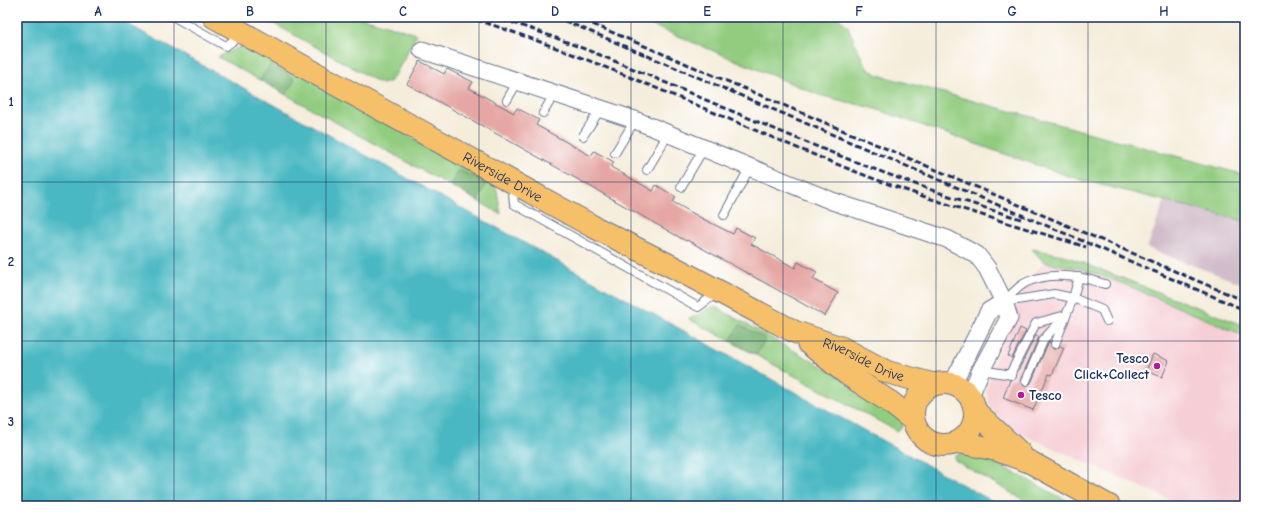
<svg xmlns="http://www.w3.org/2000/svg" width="1262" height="523" font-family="'Comic Neue',sans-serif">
<rect width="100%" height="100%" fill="#fff"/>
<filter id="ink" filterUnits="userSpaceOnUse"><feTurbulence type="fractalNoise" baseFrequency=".025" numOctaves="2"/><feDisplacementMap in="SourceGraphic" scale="8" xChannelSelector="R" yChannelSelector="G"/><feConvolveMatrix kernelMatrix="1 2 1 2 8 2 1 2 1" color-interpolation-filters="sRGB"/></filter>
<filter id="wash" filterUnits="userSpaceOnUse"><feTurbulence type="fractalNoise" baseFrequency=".012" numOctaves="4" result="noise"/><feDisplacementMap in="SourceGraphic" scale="16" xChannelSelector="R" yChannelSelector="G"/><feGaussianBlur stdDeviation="0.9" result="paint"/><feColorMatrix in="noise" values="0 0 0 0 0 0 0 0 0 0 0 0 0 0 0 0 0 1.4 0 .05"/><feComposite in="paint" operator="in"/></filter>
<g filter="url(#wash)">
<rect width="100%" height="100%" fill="#f5eddb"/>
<path fill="#f6cfd6" d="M1044,262L1082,269L1124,284L1245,336V506H1184L1012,430L990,408L986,390L995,360L1026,282Z"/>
<path fill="#d1bdc9" d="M1165,200L1245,221V285L1147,248Z"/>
<g fill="#92cc7f" stroke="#567e6e">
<path d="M262,17H359L417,34L394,77L389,82L382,84Z"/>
<path d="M632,17H836L847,25L866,67L878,75L1245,175V221L1074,178L872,108L819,95Z"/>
<path d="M246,44L496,185L501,214L218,57Z"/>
<path d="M1032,249L1063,255L1245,326V336L1124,284L1082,269L1044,262Z"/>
<path d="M714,306L873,395L902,422V427L897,431L689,319Z"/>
<path d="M967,453L992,461L1077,506H1034L956,461L954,458L956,455Z"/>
</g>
<g fill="#75b06e" stroke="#487066">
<path d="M271,64L295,79L286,95L260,80Z"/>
<path d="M459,170L486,183L478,201L450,185Z"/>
<path d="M740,325L766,339L756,355L730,341Z"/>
</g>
<path fill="#49b8c2" stroke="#327490" d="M17,17H115L1001,506H17Z"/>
<g id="blocks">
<g fill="#e6a7a4">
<path d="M420,61L444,74L447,69L473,82L469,88L514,113L517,108L539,120L536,125L591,156L594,151L614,162L611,167L653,191L656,185L676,197L673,202L705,220L733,234L736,228L755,238L751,244L795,268L798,262L817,272L813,279L838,293L825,316L687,240L686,241L556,167L407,84Z"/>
<path d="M1020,328L1026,331L1012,358L1008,356Z"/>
<path d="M1036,335L1039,337L1021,379L1024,386H1027L1031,383L1049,341L1053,349H1056L1060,346L1064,348L1052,375L1049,374L1033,410L1003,398L1010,380L1016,378L1017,373Z"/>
<path d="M1153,354L1169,361L1162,377L1146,371Z"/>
</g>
</g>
</g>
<g filter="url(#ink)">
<use href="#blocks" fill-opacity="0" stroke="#67728a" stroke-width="1"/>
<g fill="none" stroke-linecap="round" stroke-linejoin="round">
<defs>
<g id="lane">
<path d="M174,17L226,46L242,34"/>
<path d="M507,100L518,81"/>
<path d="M543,113L555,93"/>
<path d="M583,136L601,108"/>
<path d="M615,153L635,120"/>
<path d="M647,170L668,134"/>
<path d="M512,184L514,204L698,307L717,293"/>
<path d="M681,187L704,148"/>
<path d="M724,215L750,167"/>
<path d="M1004,302L1054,294L1073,298L1102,310L1107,321"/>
<path d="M1004,302C1010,296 1019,285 1027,282C1052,271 1080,276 1105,284"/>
<path d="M1055,344L1073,298L1079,277"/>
<path d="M981,370L1012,375"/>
<path d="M1010,374L1036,323L1066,315"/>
<path d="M1026,381L1044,339L1066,315"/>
</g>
<g id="street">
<path d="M422,50L635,120L832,201L947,239L977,255L987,268L1004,302L1009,318L981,370L970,396"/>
<path d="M953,383L989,311L1004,302"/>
</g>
<g id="primary">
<path id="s1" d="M214,17L592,226L675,268L795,332L842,348L887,372L932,384"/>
<path d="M808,343L847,374L890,402L913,420"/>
<circle cx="944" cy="414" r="31"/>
<path d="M976,412L1020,453"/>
<path d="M959,442L997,450L1030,462L1109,506"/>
</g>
</defs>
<use href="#lane" stroke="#67728a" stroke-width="10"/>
<use href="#street" stroke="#67728a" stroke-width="19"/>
<use href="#primary" stroke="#67728a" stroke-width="24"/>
<use href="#lane" stroke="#fff" stroke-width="8"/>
<use href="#street" stroke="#fff" stroke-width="17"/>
<use href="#primary" stroke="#f6c06b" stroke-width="22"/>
<g stroke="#1b2f5e" stroke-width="3" stroke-dasharray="6 3" stroke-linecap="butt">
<path d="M468,17C603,60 727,121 859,173C933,202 1010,223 1086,247"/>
<path d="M495,17C585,45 671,86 758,122C844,159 931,192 1021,219"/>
<path d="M556,17L1245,310"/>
<path d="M576,17L1245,301"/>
</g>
</g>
</g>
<path fill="none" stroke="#1b2f5e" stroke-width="1" stroke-opacity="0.55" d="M174,17V506M326,17V506M479,17V506M631,17V506M783,17V506M936,17V506M1088,17V506M17,182H1245M17,341H1245"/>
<g fill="#b5179e" stroke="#fff" stroke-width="1.5">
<circle cx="1157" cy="366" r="4"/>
<circle cx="1021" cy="395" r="4"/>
</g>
<g text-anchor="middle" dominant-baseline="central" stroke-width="4" stroke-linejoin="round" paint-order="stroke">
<g font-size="14" fill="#1b2f5e" stroke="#fff">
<text stroke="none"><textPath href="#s1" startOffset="330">Riverside Drive</textPath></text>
<text stroke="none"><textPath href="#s1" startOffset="735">Riverside Drive</textPath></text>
</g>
<g font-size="14" font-weight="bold" fill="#1b2f5e" stroke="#fff" text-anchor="end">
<text x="1149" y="358">Tesco<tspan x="1149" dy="16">Click+Collect</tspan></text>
<text x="1029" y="395" text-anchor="start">Tesco</text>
</g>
</g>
<rect width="1262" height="523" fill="none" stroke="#fff" stroke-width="44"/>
<rect x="22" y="22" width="1218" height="479" fill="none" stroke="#1b2f5e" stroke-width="1.5"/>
<g font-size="13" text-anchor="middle" font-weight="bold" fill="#1b2f5e">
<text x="98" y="16">A</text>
<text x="250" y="16">B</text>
<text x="403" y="16">C</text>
<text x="555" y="16">D</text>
<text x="707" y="16">E</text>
<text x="859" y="16">F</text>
<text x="1012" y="16">G</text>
<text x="1164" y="16">H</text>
<text x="11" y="106">1</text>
<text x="11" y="266">2</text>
<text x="11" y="426">3</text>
</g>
</svg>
